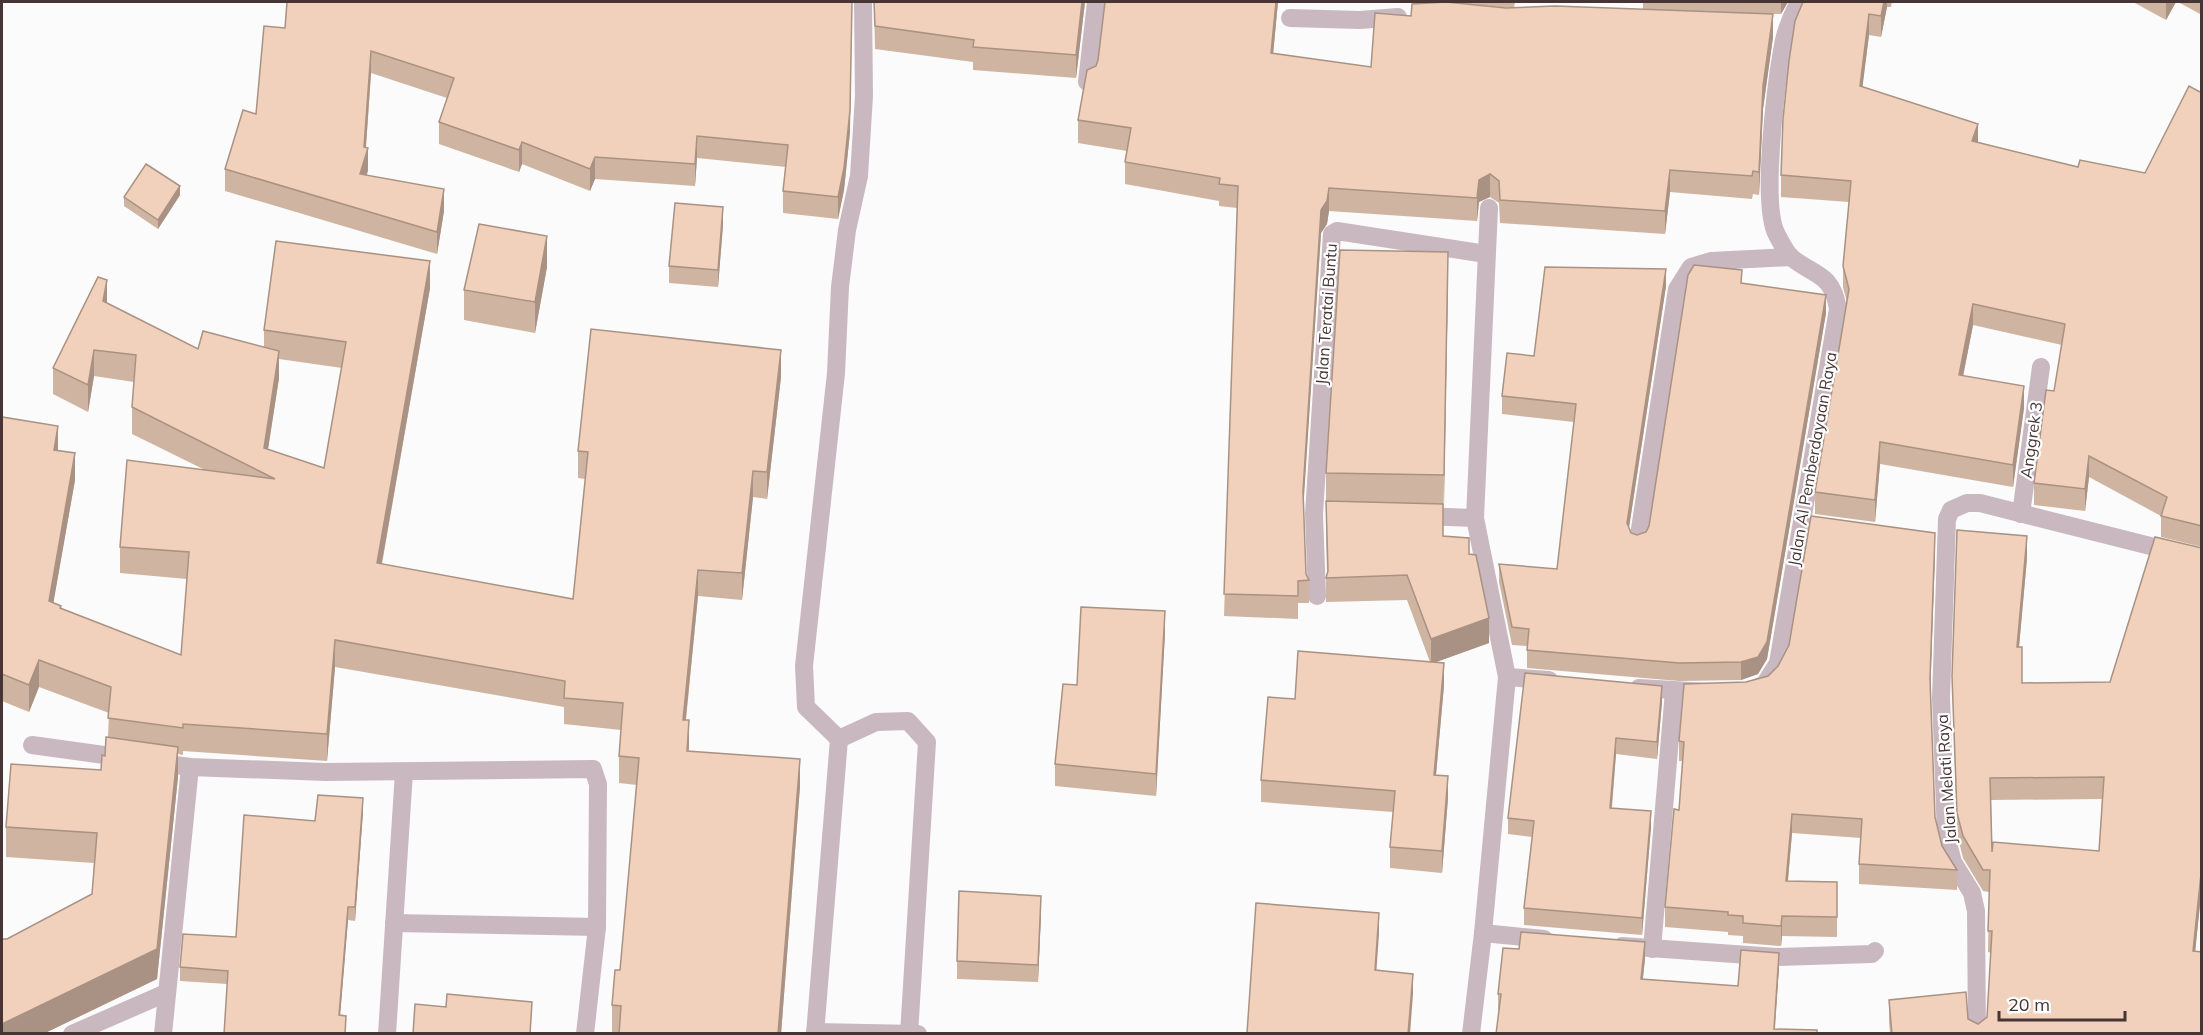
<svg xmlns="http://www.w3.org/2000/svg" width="2203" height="1035" font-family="Mulish,sans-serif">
<rect width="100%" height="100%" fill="#fbfbfb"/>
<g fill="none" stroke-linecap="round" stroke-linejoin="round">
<g stroke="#c9b8bf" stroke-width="18">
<path d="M1290,18L1360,20L1398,17"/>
<path d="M1087,82L1096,2"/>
<path d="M2021,514L2041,367"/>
<path d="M1421,516L1475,518"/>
<path d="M1638,542L1677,289L1691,267L1711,261L1791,257"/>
<path d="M1317,596L1314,514L1332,234L1337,231L1486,254"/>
<path d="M1507,677L1549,680"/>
<path d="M1758,687L1764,685L1778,663L1838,309C1832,273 1816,277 1792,258C1786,253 1781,242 1777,235C1760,205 1777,76 1784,40C1787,27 1793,13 1799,2"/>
<path d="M1639,688L1707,692"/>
<path d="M839,739L806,707L804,666L836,373L840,287L847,230L859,176L864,96L863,2"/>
<path d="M839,739L876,722L908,721L927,742L909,1034"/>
<path d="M32,745L190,767L326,772L593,769L598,784L597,927L585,1034"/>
<path d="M394,923L597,927"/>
<path d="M1483,933L1544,939"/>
<path d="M1622,946L1776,957L1872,954L1875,951"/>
<path d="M1652,949L1674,691"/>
<path d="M815,1032L918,1034"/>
<path d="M72,1034L166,993"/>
<path d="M163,1034L190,767"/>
<path d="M387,1034L404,772"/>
<path d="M815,1034L839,739"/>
<path d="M1471,1034L1483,933L1507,677L1475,518L1489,208"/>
<path d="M1977,1034L1976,911L1972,893L1953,862L1946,836L1941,698L1947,519L1951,510L1967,503H1980L2202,559"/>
</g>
</g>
<g fill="#cfb4a1" fill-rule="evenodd">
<path d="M874,2H1085L1076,78L973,70V62L875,49Z"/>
<path d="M1278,2L1273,54L1371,67L1411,16L1424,3V2H1515L1514,8L1643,9V2H1788L1781,14H1773V37L1763,109L1759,195L1753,194L1752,199L1670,192L1665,234L1500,223L1499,203L1490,197L1479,202L1477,221L1329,211L1327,224L1321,233L1303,505L1306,574L1309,580V603H1298V619L1224,616L1237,208L1219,206V201L1125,184V162L1127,151L1078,143V120L1098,60ZM1458,3L1512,8H1506Z"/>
<path d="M1803,2H1892L1891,7H1887L1881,37L1869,35L1862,87L1978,142L2078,167L2145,173L2202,93V547L2161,537V516L2089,477L2085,511L2034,505V483L2054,391L2062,345L1973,325L1963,376L2024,408L2013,487L1880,464L1875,522L1815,514V492L1847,302L1843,287V266L1849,202L1781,197V175Z"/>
<path d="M2133,2H2176L2166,20Z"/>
<path d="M2178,2H2202V15Z"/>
<path d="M285,28L850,132L844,190L838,219L783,213V191L786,167L697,158L695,186L595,179L590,191L522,164L519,172L439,144V122L447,98L371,73L366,147L368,170L367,175L444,211L437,254L225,191V169L256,114Z"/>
<path d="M180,195L158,229L124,206V197Z"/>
<path d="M723,225L718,287L669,283V266Z"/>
<path d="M547,267L535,333L464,320V290Z"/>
<path d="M1448,282L1443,536L1469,554L1489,643L1435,662L1444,685L1436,775L1448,798L1442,873L1390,868V847L1393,812L1261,802V780L1295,699L1430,662L1407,600L1326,602V578L1327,573L1326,526V473Z"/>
<path d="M1742,283L1826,313L1767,659L1758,674L1741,680L1679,681L1527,668V646L1512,645L1499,582V564L1557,569L1574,422L1502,414V396L1534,356L1666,286L1629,528L1631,533L1637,535L1646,532Z"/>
<path d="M430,288L382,564L573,599L585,479L578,478V451L781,377L767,499L753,497L742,600L698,596L686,720L688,751L800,786L781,1034H619V1033L612,1032V1005L620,970L637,785L619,783V756L621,730L564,724V707L335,667L327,761L183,751V755L178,754V777L157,979L43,1034H2L7,939L92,894L94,863L6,857V827L101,770L108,737L109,713L39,687L29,712L2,701V417L58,451L75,480L53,603L61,609L181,655L187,579L120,573V547L203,469L132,434V407L134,382L94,376L88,412L53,394V368L107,303L198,349L264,347V330ZM279,359L342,368L324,468L268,449L279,378Z"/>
<path d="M2202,548V885L2195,951L2202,1034H1890L1889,1022V1000L1968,1019L1978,1024L1987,1017L1991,953L1988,952L1989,892L1983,891L1963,858L1957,834L1952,676L2027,558L2019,647L2022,683L2110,682ZM2102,799L2099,851L1992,852L1991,800Z"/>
<path d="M1935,553L1930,688L1935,817L1942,846L1957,870V890L1859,884V864L1861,838L1792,833L1788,881L1837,882V937L1782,936L1781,946L1743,943V936L1728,935V932L1665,927V907L1679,810L1683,761H1679V741L1746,682L1768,676Z"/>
<path d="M1165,633L1156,796L1055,786V764L1077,685Z"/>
<path d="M1662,702L1657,759L1616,754L1612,808L1651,827L1642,935L1524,925V908L1532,837L1508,834V818Z"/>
<path d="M363,812L355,921L348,920L340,1016L227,984L180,981V967L236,937L315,821Z"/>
<path d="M1041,913L1038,982L957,979V961Z"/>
<path d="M1519,949L1645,958L1643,979L1738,986L1779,968L1775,1029L1817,1034L1498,1010V994Z"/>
</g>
<g fill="#a99283">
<path d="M852,2L850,132L844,190L838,219V197Z"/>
<path d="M1082,2H1085L1076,78V55Z"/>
<path d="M1276,2H1278L1271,76V53Z"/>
<path d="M1781,2H1788L1781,14Z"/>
<path d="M1884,2H1887V7L1881,37V16Z"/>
<path d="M2166,2H2176L2166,20Z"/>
<path d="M1773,14V37L1763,109L1759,195V172L1763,86Z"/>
<path d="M1869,14V35L1860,107V86Z"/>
<path d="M371,51V73L365,159L368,148V170L360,196V174L364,147Z"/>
<path d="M1978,124V145L1972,141Z"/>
<path d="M697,136V158L695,186V164Z"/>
<path d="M522,142V164L519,172V150Z"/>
<path d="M595,157V179L590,191V169Z"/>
<path d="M1670,170V192L1665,234V211Z"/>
<path d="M1490,174V197L1479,202L1477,221V198L1479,180Z"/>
<path d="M180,186V195L158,229V220Z"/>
<path d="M1329,188V211L1327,224L1321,233L1303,513V491L1321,210Z"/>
<path d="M444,189V211L437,254V232Z"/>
<path d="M723,207V225L718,287V270Z"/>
<path d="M547,236V267L535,333V302Z"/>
<path d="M1448,252V282L1444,506V475Z"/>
<path d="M430,261V288L377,590V563Z"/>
<path d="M1666,269V286L1627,540V523Z"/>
<path d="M107,280V307L103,301Z"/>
<path d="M1826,295V313L1767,659L1758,674L1741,680V662Z"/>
<path d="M1973,304V325L1959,397V375Z"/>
<path d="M94,350V376L88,412V385Z"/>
<path d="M781,350V377L767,499V472Z"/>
<path d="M279,351V378L264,475V448Z"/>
<path d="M2024,386V408L2013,487V465Z"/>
<path d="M58,426V453L54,450Z"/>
<path d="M1880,442V464L1875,522V500Z"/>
<path d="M75,453V480L49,628V601Z"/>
<path d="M2089,456V477L2085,511V489Z"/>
<path d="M753,471V497L742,600V573Z"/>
<path d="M1935,533V553L1930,698V679Z"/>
<path d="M2027,536V558L2017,669V647Z"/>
<path d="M698,570V596L683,746V720Z"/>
<path d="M1165,611V633L1156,796V774Z"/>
<path d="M1489,618V643L1431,664V639Z"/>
<path d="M335,640V667L327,761V734Z"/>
<path d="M39,660V687L29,712V685Z"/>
<path d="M1444,663V685L1434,797V775Z"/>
<path d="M1662,686V702L1657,759V742Z"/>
<path d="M689,720V747L687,777V751Z"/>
<path d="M1616,738V754L1610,825V808Z"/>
<path d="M178,747V777L157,979L43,1034H2V1024L157,949Z"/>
<path d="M800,759V786L781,1034H778Z"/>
<path d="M1448,776V798L1442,873V851Z"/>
<path d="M363,798V812L355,921V907Z"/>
<path d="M1651,811V827L1642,935V918Z"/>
<path d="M1792,814V833L1786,900V881Z"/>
<path d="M2202,864V885L2193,973V951Z"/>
<path d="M1041,896V913L1038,982V965Z"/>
<path d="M348,907V920L339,1029V1015Z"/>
<path d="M1379,913V934L1375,991V970Z"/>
<path d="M1782,916V936L1781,946V926Z"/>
<path d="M1645,942V958L1641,995V979Z"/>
<path d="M1779,953V968L1774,1034Z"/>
<path d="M1413,974V994L1410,1034H1408Z"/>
</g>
<g fill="#f1d1bb" stroke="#a99283" stroke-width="1.5" fill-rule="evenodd">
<path d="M287,2H852L850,110L844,168L838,197L783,191L788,145L697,136L695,164L595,157L590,169L522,142L519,150L439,122L454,78L371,51L364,147L368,148L360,174L444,189L437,232L225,169L243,110L256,114L264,26L285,28Z"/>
<path d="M874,2H1082L1076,55L973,47L974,40L875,26Z"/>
<path d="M1105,2H1276L1271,53L1371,67L1375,13L1411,16L1412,4L1446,2L1506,8L1555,6L1773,14L1763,86L1759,172L1753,171L1752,176L1670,170L1665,211L1500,200L1499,181L1490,174L1479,180L1477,198L1329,188L1327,201L1321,210L1303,491L1306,574L1309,580L1298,581V596L1224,594L1238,186L1219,184L1220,178L1125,162L1131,128L1078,120L1087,70L1096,66L1098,60Z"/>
<path d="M1803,2H1884L1881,16L1869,14L1860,86L1978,124L1972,141L2078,167L2080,160L2145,173L2189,86L2202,93V526L2161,516L2167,497L2089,456L2085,489L2034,483L2046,390L2054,391L2065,324L1973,304L1959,375L2024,386L2013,465L1880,442L1875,500L1815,492L1849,289L1843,266L1851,181L1781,175L1783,119L1789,61L1795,21Z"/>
<path d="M146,164L180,186L158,220L124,197Z"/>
<path d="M675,203L723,207L718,270L669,266Z"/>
<path d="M479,224L547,236L535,302L464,290Z"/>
<path d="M276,241L430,261L377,563L573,599L588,452L578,451L591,329L781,350L767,472L753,471L742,573L698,570L683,720H689L687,751L800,759L778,1034H619L621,1006L612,1005L615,970H620L639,758L619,756L623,703L564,698L565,681L335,640L327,734L183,724V728L108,718L111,687L39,660L29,685L2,674V417L58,426L54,450L75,453L49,601L61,606L60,608L181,655L189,552L120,547L127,460L275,479L132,407L136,355L94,350L88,385L53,368L98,277L107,280L103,301L198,349L203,331L279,351L264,448L324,468L346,342L264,330Z"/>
<path d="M1340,250L1448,252L1444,475L1326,473Z"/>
<path d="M1694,265L1742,270L1741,283L1826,295L1767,642L1758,657L1741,662L1679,663L1527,650L1529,629L1512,627L1499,564L1557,569L1576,404L1502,396L1507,353L1534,356L1545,267L1666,269L1627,523L1631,533L1637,535L1646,532L1649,526L1688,275Z"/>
<path d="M1326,501L1443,504V536L1469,538V554L1476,555L1489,618L1431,639L1407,575L1326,578L1328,571Z"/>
<path d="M1811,516L1935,533L1930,679L1935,817L1942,846L1957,870L1859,864L1862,819L1792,814L1786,881L1837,882V917L1782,916L1781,926L1743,923V916L1728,915V912L1665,907L1674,809L1679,810L1684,742L1679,741L1684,684L1746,682L1768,676L1778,666L1789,645Z"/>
<path d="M1957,530L2027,536L2017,647H2022V683L2110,682L2155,537L2202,548V864L2193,951L2202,952V1034H1892L1889,1000L1966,992L1968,1019L1978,1024L1987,1017L1992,931H1988L1990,870H1983L1963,836L1957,813L1952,676ZM2104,777L2099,851L1993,842L1992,852L1990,778Z"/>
<path d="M1081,607L1165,611L1156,774L1055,764L1063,684L1077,685Z"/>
<path d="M1298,651L1444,663L1434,775L1448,776L1442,851L1390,847L1395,791L1261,780L1268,697L1295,699Z"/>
<path d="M1525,673L1662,686L1657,742L1616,738L1610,808L1651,811L1642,918L1524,908L1534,821L1508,818Z"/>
<path d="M106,737L178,747L157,949L2,1024V939H7L92,894L97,833L6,827L11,764L101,770L102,755L105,756Z"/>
<path d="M318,795L363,798L355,907H348L339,1015L346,1016L345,1034H224L228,971L180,967L183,934L236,937L244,815L315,821Z"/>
<path d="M959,891L1041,896L1038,965L957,961Z"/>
<path d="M1256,903L1379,913L1375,970L1413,974L1408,1034L1247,1033Z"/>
<path d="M1521,932L1645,942L1641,979L1738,986L1741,950L1779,953L1774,1029L1817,1030V1034H1496L1501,994H1498L1503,948L1519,949Z"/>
<path d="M447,994L532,1002L530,1034H413L415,1004L446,1007Z"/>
</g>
<g text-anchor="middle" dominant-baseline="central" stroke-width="4.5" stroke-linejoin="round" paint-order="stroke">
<g font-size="16" fill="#463534" stroke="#fff">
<text transform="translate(1326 314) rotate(-86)">Jalan Teratai Buntu</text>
<text transform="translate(2031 440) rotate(-82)">Anggrek 3</text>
<text transform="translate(1812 459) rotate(-80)">Jalan Al Pemberdayaan Raya</text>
<text transform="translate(1946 779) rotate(-94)">Jalan Melati Raya</text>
</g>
</g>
<rect width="2203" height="1035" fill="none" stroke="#463534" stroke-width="6"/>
<path d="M1999 1011v9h126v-9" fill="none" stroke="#463534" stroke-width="3"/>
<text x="2008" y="1011" font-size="18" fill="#463534" stroke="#ffffff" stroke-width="4.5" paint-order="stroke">20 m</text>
</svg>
